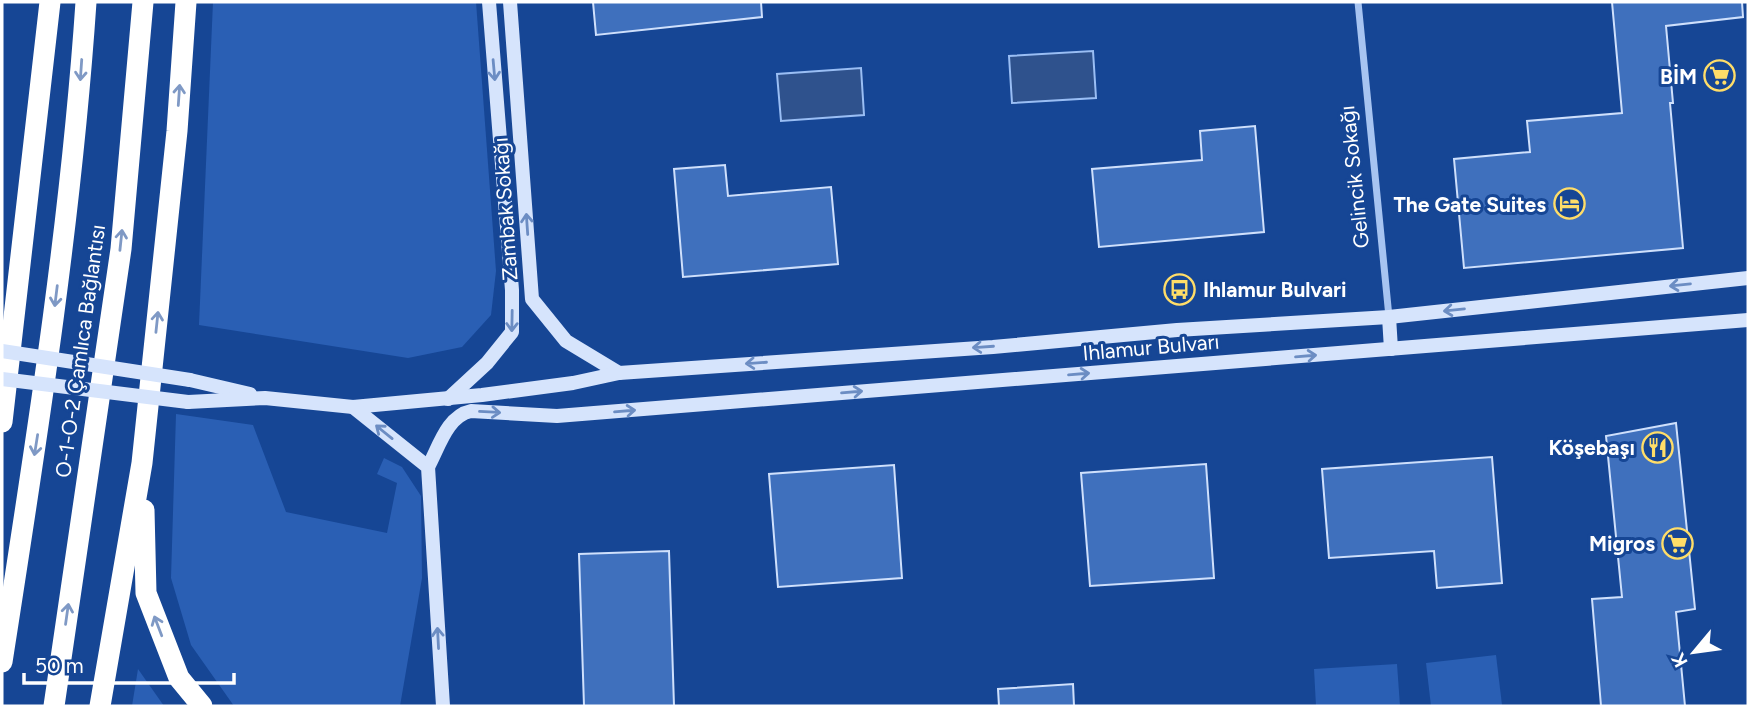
<svg xmlns="http://www.w3.org/2000/svg" width="1750" height="708" font-family="Figtree,sans-serif">
<rect width="100%" height="100%" fill="#164695"/>
<g fill="#2a5fb4">
<path d="M213,2H476L496,271L491,315L462,347L408,358L199,325Z"/>
<path d="M176,414L253,425L286,512L387,533L397,483L377,474L384,458L402,467L421,496L422,578L400,706H234L191,645L171,578Z"/>
<path d="M1496,655L1502,705L1431,706L1426,663Z"/>
<path d="M1397,664L1400,706H1316L1314,669Z"/>
<path d="M138,669L164,706H132Z"/>
</g>
<g fill="#2f528d" stroke="#9abef4" stroke-width="2">
<path d="M1093,51L1096,98L1012,103L1009,56Z"/>
<path d="M861,68L864,115L781,121L777,74Z"/>
</g>
<g fill="#3f70bd" stroke="#cfe0fc" stroke-width="2">
<path d="M593,2H761L762,17L596,35Z"/>
<path d="M1612,2H1742L1743,17L1666,26L1673,103H1670L1683,248L1464,268L1454,159L1530,152L1527,121L1622,113Z"/>
<path d="M1255,126L1264,232L1099,247L1092,169L1202,160L1200,131Z"/>
<path d="M725,165L728,196L831,187L838,264L683,277L674,169Z"/>
<path d="M1676,423L1695,609L1676,612L1685,706H1601L1592,599L1622,597L1606,436Z"/>
<path d="M1492,457L1502,583L1437,588L1434,551L1329,558L1322,469Z"/>
<path d="M1206,464L1214,578L1090,586L1081,473Z"/>
<path d="M894,465L902,578L778,587L769,474Z"/>
<path d="M669,551L674,706H584L579,554Z"/>
<path d="M1073,684L1074,706H999L998,689Z"/>
</g>
<g fill="none" stroke-linecap="round" stroke-linejoin="round">
<path stroke="#a7c4f1" stroke-width="7" d="M1358,2L1389,317"/>
<g stroke="#d6e4fc" stroke-width="14">
<path d="M510,2L532,299L566,341L619,373"/>
<path d="M1389,317L1391,349"/>
<path d="M190,380L250,394"/>
<path d="M448,399L487,363L512,332V290L489,2"/>
<path d="M188,402L265,398L353,407L482,395L573,383L619,373L993,347L1177,330L1389,317L1748,278"/>
<path d="M353,407L428,467L443,706"/>
<path d="M428,467C439,447 447,416 471,411L557,416L1748,320"/>
</g>
<g stroke="#fff" stroke-width="21">
<path d="M2,422L50,2"/>
<path d="M144,510L146,593L179,678L202,706"/>
<path d="M2,662C36,443 71,224 86,2"/>
<path d="M54,706L121,249L143,2"/>
<path d="M100,706L142,463L177,131L186,2"/>
</g>
<g stroke="#d6e4fc" stroke-width="14">
<path d="M2,351L190,380"/>
<path d="M2,379L188,402"/>
</g>
</g>
<defs><path id="oneway-shaft" d="M-6 0H5M1.5-3L5.5 0L1.5 3" fill="none" stroke-width="1.6" stroke-linecap="round" stroke-linejoin="round" transform="scale(1.75)"/></defs>
<g stroke="#7f99c5">
<use href="#oneway-shaft" transform="translate(81 70) rotate(94)"/>
<use href="#oneway-shaft" transform="translate(179 95) rotate(-86)"/>
<use href="#oneway-shaft" transform="translate(121 240) rotate(-84)"/>
<use href="#oneway-shaft" transform="translate(56 296) rotate(97)"/>
<use href="#oneway-shaft" transform="translate(157 322) rotate(-84)"/>
<use href="#oneway-shaft" transform="translate(36 445) rotate(99)"/>
<use href="#oneway-shaft" transform="translate(67 614) rotate(-82)"/>
<use href="#oneway-shaft" transform="translate(158 626) rotate(-111)"/>
</g>
<g stroke="#6c8dc3">
<use href="#oneway-shaft" transform="translate(494 70) rotate(85)"/>
<use href="#oneway-shaft" transform="translate(527 224) rotate(-94)"/>
<use href="#oneway-shaft" transform="translate(1680 285) rotate(174)"/>
<use href="#oneway-shaft" transform="translate(1454 310) rotate(174)"/>
<use href="#oneway-shaft" transform="translate(512 321) rotate(91)"/>
<use href="#oneway-shaft" transform="translate(983 347) rotate(176)"/>
<use href="#oneway-shaft" transform="translate(1306 356) rotate(-5)"/>
<use href="#oneway-shaft" transform="translate(756 363) rotate(176)"/>
<use href="#oneway-shaft" transform="translate(1079 374) rotate(-5)"/>
<use href="#oneway-shaft" transform="translate(852 392) rotate(-5)"/>
<use href="#oneway-shaft" transform="translate(625 411) rotate(-5)"/>
<use href="#oneway-shaft" transform="translate(490 412) rotate(3)"/>
<use href="#oneway-shaft" transform="translate(384 432) rotate(-141)"/>
<use href="#oneway-shaft" transform="translate(438 638) rotate(-93)"/>
</g>
<defs>
<symbol id="supermarket-ring" viewBox="-11 -11 22 22"><circle r="9.5" fill="#164695" stroke="#ffdd68" stroke-width="1.5"/><path d="M-6-5.5h2.5l.6 2H6L4.5 2H-2.5L-4.4-4H-6ZM-1.5 3.2a1.3 1.3 0 1 0 .1 0ZM3 3.2a1.3 1.3 0 1 0 .1 0Z" fill="#ffdd68"/></symbol>
<symbol id="hotel-ring" viewBox="-11 -11 22 22"><circle r="9.5" fill="#164695" stroke="#ffdd68" stroke-width="1.5"/><path d="M-6-4.5h1.5V1H6V5H4.5V3h-9V5H-6ZM-4 0a1.8 1.8 0 1 1 3.6 0ZM.5 0V-2.5h3Q6-2.5 6 0Z" fill="#ffdd68"/></symbol>
<symbol id="bus-ring" viewBox="-11 -11 22 22"><circle r="9.5" fill="#164695" stroke="#ffdd68" stroke-width="1.5"/><path d="M-5-6H5V4H4V6H2V4H-2V6H-4V4H-5ZM-3.5-4V0h7V-4ZM-3.5 1.2v1.5H-2V1.2ZM2 1.2v1.5H3.5V1.2Z" fill="#ffdd68"/></symbol>
<symbol id="restaurant-ring" viewBox="-11 -11 22 22"><circle r="9.5" fill="#164695" stroke="#ffdd68" stroke-width="1.5"/><path d="M-5-6h1v4h1v-4h1v4h1v-4h1v5L-1.5 .5V6h-2V.5L-5-1ZM5-6V6H3V1.5H1.5Q1.5-4 5-6Z" fill="#ffdd68"/></symbol>
</defs>
<g fill-rule="evenodd">
<use href="#supermarket-ring" x="1702" y="58" width="35" height="35"/>
<use href="#hotel-ring" x="1552" y="186" width="35" height="35"/>
<use href="#bus-ring" x="1162" y="272" width="35" height="35"/>
<use href="#restaurant-ring" x="1640" y="430" width="35" height="35"/>
<use href="#supermarket-ring" x="1660" y="526" width="35" height="35"/>
</g>
<g text-anchor="middle" dominant-baseline="central" stroke-width="6" stroke-linejoin="round" paint-order="stroke">
<g font-size="21" font-weight="bold" fill="#fff" stroke="#164695" text-anchor="end">
<text x="1697" y="76">BİM</text>
<text x="1546" y="204">The Gate Suites</text>
<text x="1203" y="289" text-anchor="start">Ihlamur Bulvari</text>
<text x="1635" y="447">Köşebaşı</text>
<text x="1655" y="543">Migros</text>
</g>
<g font-size="21" fill="#fff" stroke="#164695">
<text transform="translate(1354 177) rotate(-96)">Gelincik Sokağı</text>
<text transform="translate(505 209) rotate(-94)">Zambak Sokağı</text>
<text transform="translate(1151 347) rotate(-5)">Ihlamur Bulvarı</text>
<text transform="translate(80 351) rotate(-82)">O-1-O-2 Çamlıca Bağlantısı</text>
</g>
</g>
<rect width="1750" height="708" fill="none" stroke="#ffffff" stroke-width="7"/>
<g transform="translate(1694 652) rotate(241)" stroke="#164695" stroke-width="5" paint-order="stroke">
<path d="M0-5L12 26L0 18L-12 26Z" fill="#ffffff"/>
<text y="-10" font-size="19" font-weight="bold" text-anchor="middle" fill="#ffffff">K</text>
</g>
<path d="M24 673v10h210v-10" fill="none" stroke="#ffffff" stroke-width="3.5"/>
<text x="35" y="673" font-size="21" fill="#ffffff" stroke="#164695" stroke-width="5" paint-order="stroke">50 m</text>
</svg>
